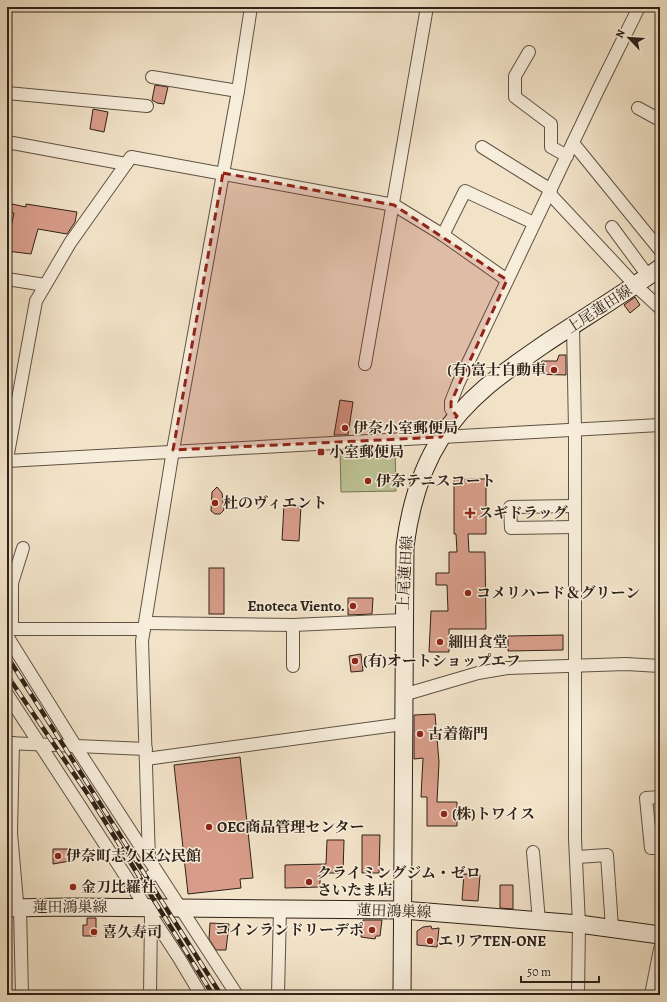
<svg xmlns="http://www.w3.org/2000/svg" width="667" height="1002" font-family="Alegreya,'Noto Serif JP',serif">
<rect width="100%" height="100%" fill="#f2e3c8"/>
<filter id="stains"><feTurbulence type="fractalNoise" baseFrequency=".005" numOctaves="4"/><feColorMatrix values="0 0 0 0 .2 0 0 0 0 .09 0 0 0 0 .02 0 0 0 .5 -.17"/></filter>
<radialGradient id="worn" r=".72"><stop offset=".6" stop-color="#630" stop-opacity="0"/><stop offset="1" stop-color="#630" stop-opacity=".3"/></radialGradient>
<path fill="#bdc394" stroke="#767256" d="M395,447L396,491L341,492L340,448Z"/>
<g fill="#d89d8a" stroke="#2e2218">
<path d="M155,85L168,87L164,104L157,103L152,100Z"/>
<path d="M93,109L108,112L104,132L90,129Z"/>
<path d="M12,204L26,207V204L77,212L75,222L67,234L38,229L31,254L7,251V236H9L14,213H10Z"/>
<path d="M635,297L640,305L630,313L624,305Z"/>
<path d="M559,355H566V375L525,374V370L533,364L540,365L542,361H557Z"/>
<path d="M340,400L353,402L348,435H334Z"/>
<path d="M454,479H486V534H468L469,552H485L486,629H449V652H429L431,611H448L447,585H436V573H449V552H457L456,534H454Z"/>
<path d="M217,487L222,493L224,510L220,514H215L211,511L212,492Z"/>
<path d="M284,505L301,506L299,541L282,540Z"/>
<rect x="209" y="568" width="15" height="46"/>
<path d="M348,598H373L372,614L348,615Z"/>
<path d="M563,635V650L508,651V636Z"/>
<path d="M361,654L363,671L351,672L349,656Z"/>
<path d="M435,714L439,762L437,802H457V826H427V797H421L423,758L414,759V715Z"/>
<path d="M240,757L253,878L240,879L241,888L188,894L174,765Z"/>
<path d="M362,835H380L379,873H362Z"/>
<path d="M327,840H344L343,873H320V887L285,888V865L326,864Z"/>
<path d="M53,849H70V861L53,864Z"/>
<path d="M464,874L480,875L478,901L462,900Z"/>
<path d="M500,885H513V909L500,908Z"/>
<path d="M87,918H96V936H83V925H87Z"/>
<path d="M363,920H382L380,936H376L375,939L361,937Z"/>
<path d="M210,923L229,924L226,950H216L209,939Z"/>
<path d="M431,926L432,929L439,928L437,947L417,945V931L423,927Z"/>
</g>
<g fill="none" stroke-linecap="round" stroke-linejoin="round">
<defs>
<g id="minor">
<path d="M529,52L515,76V97L551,124V147L567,156"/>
<path d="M152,77L238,91"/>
<path d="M7,93L147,106"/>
<path d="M638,108L660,120"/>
<path d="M7,142L126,164"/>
<path d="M573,143L660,250"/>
<path d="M482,147L551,190"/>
<path d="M549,193L635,285L660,308"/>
<path d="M612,227L648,276"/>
<path d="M443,235L465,191L534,223"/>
<path d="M7,279L45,285"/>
<path d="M573,325L575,430V839L579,924L578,995"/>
<path d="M365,364L427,7"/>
<path d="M457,416L451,409V402L458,384L598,90L639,7"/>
<path d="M7,459L36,301L70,243L131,157L394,205L443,235L507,280"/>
<path d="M7,461L660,425"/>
<path d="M575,506L510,507L511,528L575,527"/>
<path d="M146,623L293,625L403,620"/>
<path d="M293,625V666"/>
<path d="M7,629H144"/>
<path d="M12,629V583L23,548"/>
<path d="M7,636L76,747L237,995"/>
<path d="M7,694L179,958L201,995"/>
<path d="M403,695L478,673L507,668L626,664L660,666"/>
<path d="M7,743L146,749"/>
<path d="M13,743L11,833L17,902L20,908L22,995"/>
<path d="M146,759L403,724"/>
<path d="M660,797L646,798L651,848H660"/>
<path d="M533,852L539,921"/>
<path d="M577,857L607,855L612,928"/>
<path d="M149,860L142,641L173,450L238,91L251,7"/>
<path d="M133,888L157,872"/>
<path d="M150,995L151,915"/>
<path d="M278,995L280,908"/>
<path d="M651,995L660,949"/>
</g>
<g id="secondary">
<path d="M7,908L70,907L402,910L579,924L660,935"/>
<path d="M402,995L405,546C410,507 420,471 441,438C467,396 507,370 546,343C584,318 623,294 660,268"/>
</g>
</defs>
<use href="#minor" stroke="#5f5244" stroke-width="14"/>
<use href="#secondary" stroke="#2e2218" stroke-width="19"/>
<use href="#minor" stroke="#f7eddb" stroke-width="12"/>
<use href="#secondary" stroke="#f7eddb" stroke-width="17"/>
<defs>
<g id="rail">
<path d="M7,656L221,995"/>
<path d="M7,675L91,799L213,995"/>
</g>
</defs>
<use href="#rail" stroke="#2e2218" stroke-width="4.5"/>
<use href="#rail" stroke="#f7eddb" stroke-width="3" stroke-dasharray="9" stroke-linecap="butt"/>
</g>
<path fill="#8f2418" fill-opacity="0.2" stroke="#8f2418" stroke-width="3" stroke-dasharray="8 5" stroke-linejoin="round" d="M223,173L394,205L507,280L451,402V409L457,416L441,437L173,450Z"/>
<g fill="#8f2418" stroke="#f7eddb" stroke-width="1.5">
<circle cx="554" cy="370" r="4"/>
<circle cx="345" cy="428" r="4"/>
<rect x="317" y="448" width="8" height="8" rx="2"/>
<circle cx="368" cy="481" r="4"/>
<circle cx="215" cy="503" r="4"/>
<path d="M468 507h4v4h4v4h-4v4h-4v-4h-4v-4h4z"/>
<circle cx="468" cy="593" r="4"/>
<circle cx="353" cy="606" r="4"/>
<circle cx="440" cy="642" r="4"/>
<circle cx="355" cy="661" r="4"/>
<circle cx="420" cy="734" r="4"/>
<circle cx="444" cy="814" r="4"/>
<circle cx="209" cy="827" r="4"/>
<circle cx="58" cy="856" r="4"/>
<circle cx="309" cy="882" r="4"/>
<circle cx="73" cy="887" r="4"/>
<circle cx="372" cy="930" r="4"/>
<circle cx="94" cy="932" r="4"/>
<circle cx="430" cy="941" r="4"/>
</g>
<g text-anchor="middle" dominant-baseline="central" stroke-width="3" stroke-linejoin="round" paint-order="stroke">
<g font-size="15" fill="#2e2218" stroke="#f7eddb">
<text transform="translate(599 309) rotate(-33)">上尾蓮田線</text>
<text transform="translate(405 573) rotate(-87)">上尾蓮田線</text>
<text x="70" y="907">蓮田鴻巣線</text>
<text transform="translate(394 911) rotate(2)">蓮田鴻巣線</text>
</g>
<g font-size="15" font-weight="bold" fill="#2e2218" stroke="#f7eddb" text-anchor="start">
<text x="546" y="370" text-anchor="end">(有)富士自動車</text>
<text x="353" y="428">伊奈小室郵便局</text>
<text x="329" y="452">小室郵便局</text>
<text x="376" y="481">伊奈テニスコート</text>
<text x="223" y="503">杜のヴィエント</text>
<text x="478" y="513">スギドラッグ</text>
<text x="476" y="593">コメリハード＆グリーン</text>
<text x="345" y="606" text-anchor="end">Enoteca Viento.</text>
<text x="448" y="642">細田食堂</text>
<text x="363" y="661">(有)オートショップエフ</text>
<text x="428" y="734">古着衛門</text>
<text x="452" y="814">(株)トワイス</text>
<text x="217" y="827">OEC商品管理センター</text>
<text x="66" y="856">伊奈町志久区公民館</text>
<text x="317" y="873">クライミングジム・ゼロ<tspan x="317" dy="17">さいたま店</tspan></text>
<text x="81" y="887">金刀比羅社</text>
<text x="364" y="930" text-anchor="end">コインランドリーデポ</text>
<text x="102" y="932">喜久寿司</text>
<text x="438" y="941">エリアTEN-ONE</text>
</g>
</g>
<rect width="667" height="1002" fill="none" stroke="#f2e3c8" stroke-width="24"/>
<rect x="8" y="8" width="651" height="986" fill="none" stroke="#2e2218" stroke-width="2"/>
<rect x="12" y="12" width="643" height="978" fill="none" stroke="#2e2218"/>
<g transform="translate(629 38) rotate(295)" stroke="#f7eddb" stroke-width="3" paint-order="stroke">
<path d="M0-3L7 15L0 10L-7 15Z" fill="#2e2218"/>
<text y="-6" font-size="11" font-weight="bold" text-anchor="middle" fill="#2e2218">N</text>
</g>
<path d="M521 976v6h78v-6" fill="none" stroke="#2e2218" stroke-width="2"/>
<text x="527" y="976" font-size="12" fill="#2e2218" stroke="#f7eddb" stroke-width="3" paint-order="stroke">50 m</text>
<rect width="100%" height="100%" filter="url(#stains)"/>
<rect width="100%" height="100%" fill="url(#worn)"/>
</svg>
